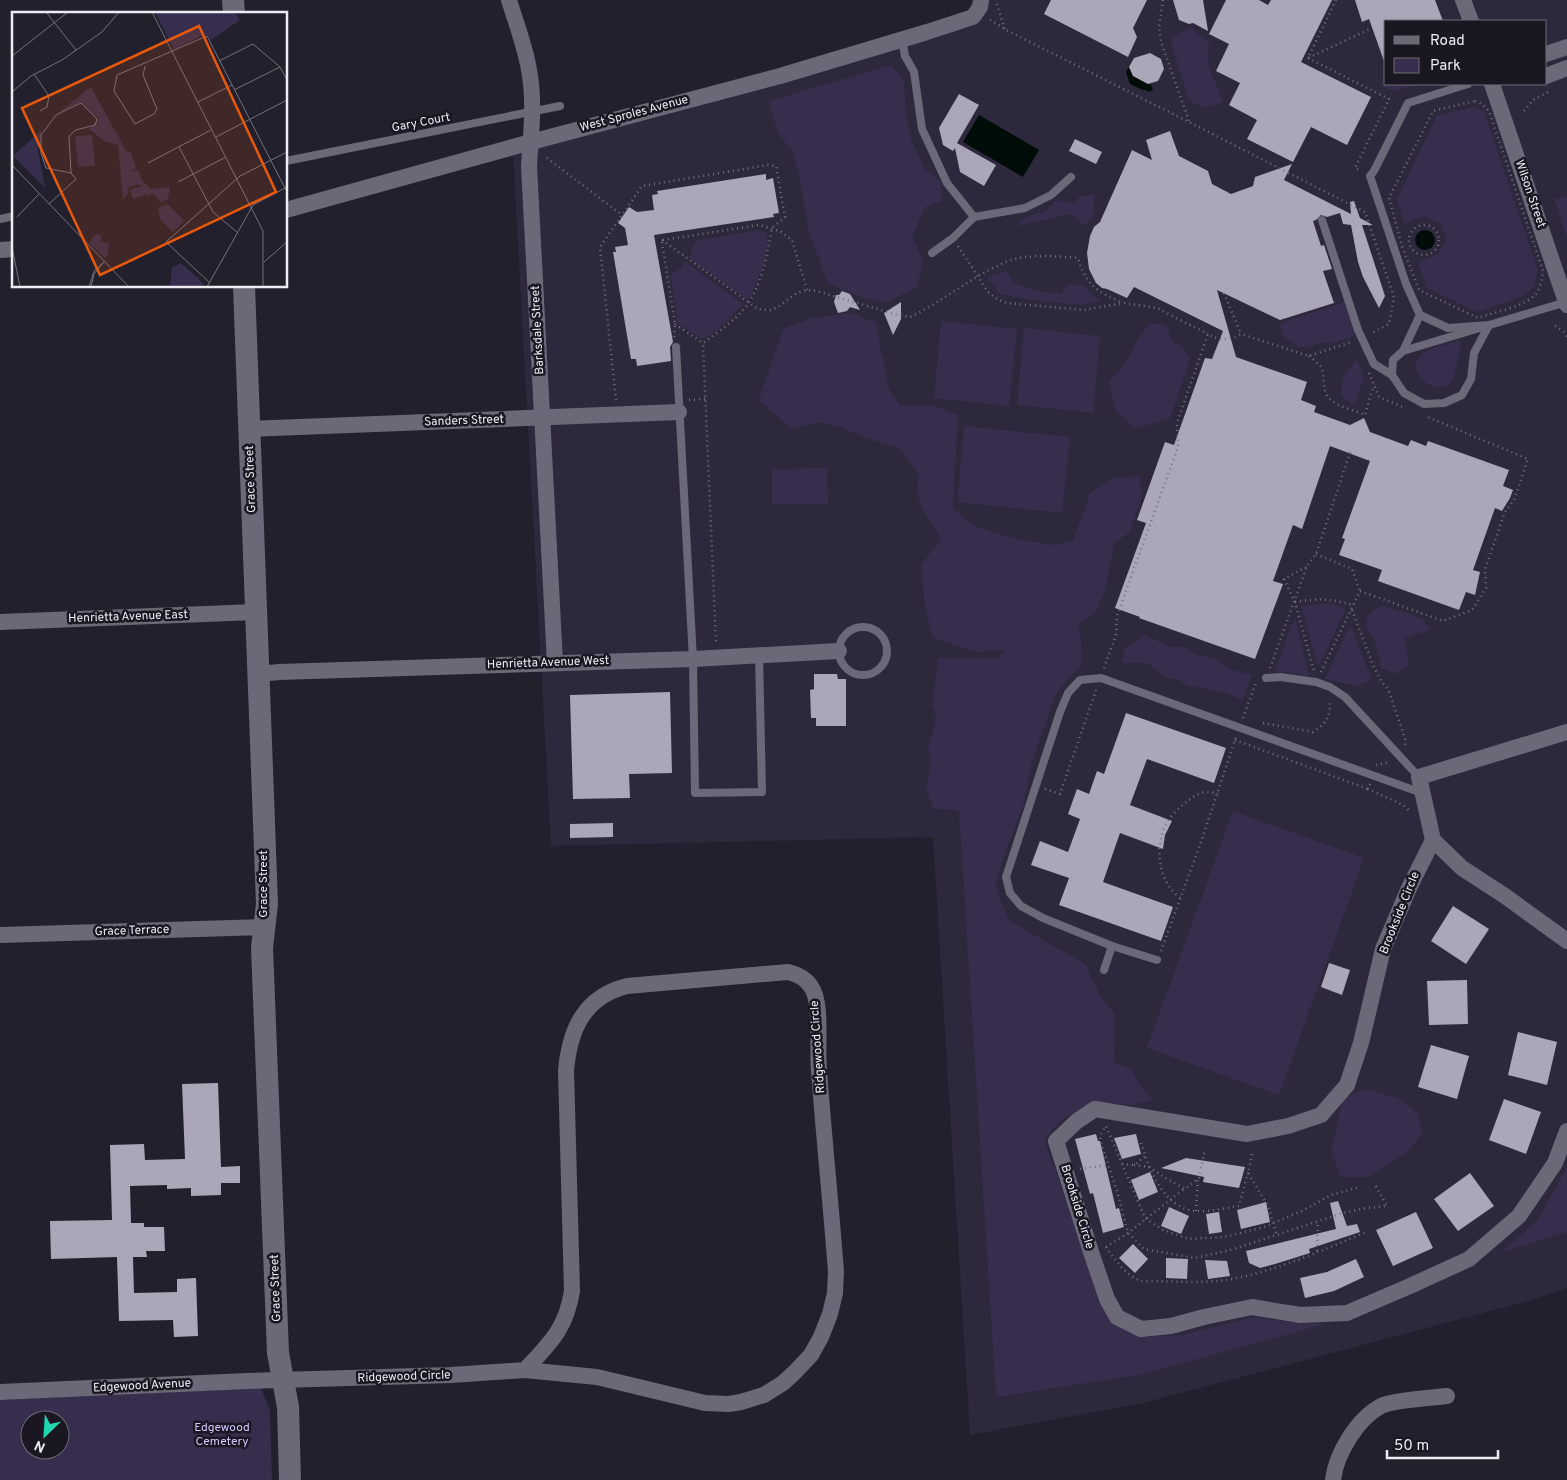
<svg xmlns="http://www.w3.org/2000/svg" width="1567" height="1480" font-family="Overpass,sans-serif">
<rect width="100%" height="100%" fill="#23202d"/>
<path fill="#2d283c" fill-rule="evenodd" d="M983,0H1567V1288L1525,1302L1143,1403L970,1435L933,837L551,846L513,152L970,24ZM1386,21H1546V84H1386Z"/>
<g fill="#372e4d" fill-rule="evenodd">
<path d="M1190,27L1209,43L1208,64L1223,102L1203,108L1189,100L1170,40Z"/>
<path d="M891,65L904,82L906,113L911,139L925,169L941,181L942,201L925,207L912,237L923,261L917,287L886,303L864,298L828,284L809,232L800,179L793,152L778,133L769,101Z"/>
<path d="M1384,74H1386V84H1420L1395,91L1385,88Z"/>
<path d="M1473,107L1484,112L1538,270L1534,286L1524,296L1477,312L1427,288L1418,262L1438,254L1447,239L1441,224L1425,216L1404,223L1397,199L1437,116Z"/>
<path d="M1095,194L1093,218L1084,226L1071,214L1017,226L1024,217L1044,212L1056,200L1073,203L1081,196Z"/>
<path d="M1567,196V237L1554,199Z"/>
<path d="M758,230L766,233C771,253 757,283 748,300L689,258L695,241Z"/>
<path d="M685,262L743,304C734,313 712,341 699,338L677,322L671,275L680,269Z"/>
<path d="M1006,271L1014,283L1039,291L1061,294L1068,284L1084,286L1100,301L1081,305L1025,299L1000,294L987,277Z"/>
<path d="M1345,302L1355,331L1354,336L1329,344L1320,342L1308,348L1298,346L1283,336L1280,326L1286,321Z"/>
<path d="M852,313L877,323L881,351L889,389L900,406L932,405L958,415L953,508L971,524L995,533L1022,540L1054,545L1073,541L1090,493L1114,478L1139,476L1142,496L1130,532L1114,543L1106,587L1096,612L1078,624L1081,641L1082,663L1055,695L1031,765L1023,807L1006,850L995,885L1008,920L1085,964L1100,995L1115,1015L1114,1062L1131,1069L1139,1084L1152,1100L1133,1105L1092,1102L1060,1121L1044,1140L1113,1325L1142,1337L1182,1335L1254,1317L1297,1323L1326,1324L1138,1375L996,1397L959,810L933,809L926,788L931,762L928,748L936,720L933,702L938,658L998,659L1005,650L978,652L933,638L925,607L921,565L941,539L925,513L917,494L919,474L901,449L866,438L841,427L819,422L791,429L759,400L783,329L811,318Z"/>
<path d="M941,321L1017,329L1009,406L934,398Z"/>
<path d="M1150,323L1166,325L1172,341L1182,346L1190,360L1170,418L1135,429L1116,411L1109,382L1127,361L1138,339Z"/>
<path d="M1024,328L1100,336L1093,413L1017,405Z"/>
<path d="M1458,341L1461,344L1453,381C1440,395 1420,384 1415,367C1420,346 1441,347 1458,341Z"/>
<path d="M1357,359L1364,377L1355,405L1347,401L1341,396L1343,377Z"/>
<path d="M964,426L1070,437L1062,513L957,502Z"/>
<path d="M827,468L828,504H772V469Z"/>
<path d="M1329,603L1346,609L1318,667L1301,606Z"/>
<path d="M1385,606L1423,619L1429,630L1405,638L1409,665L1394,674L1382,668C1379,659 1377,647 1373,637C1371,635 1369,633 1368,631C1362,617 1373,608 1385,606Z"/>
<path d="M1295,616L1309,676L1275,671Z"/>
<path d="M1350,624L1372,680L1356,686L1325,679Z"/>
<path d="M1145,635L1170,647H1186L1197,655L1216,659L1229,669L1252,675L1242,700L1228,693L1189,686L1178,680L1165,677L1148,663H1122L1125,649Z"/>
<path d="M1233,811L1364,858L1279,1095L1147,1048Z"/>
<path d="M1365,1089L1398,1098L1417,1113L1423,1131L1408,1152L1368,1177H1341L1331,1152L1343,1098Z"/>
<path d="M1567,1167V1232L1500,1253L1537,1221Z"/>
<path d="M261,1388L270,1410L272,1480H0V1400ZM30,1420H60V1450H30Z"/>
</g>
<g fill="#000c08">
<path d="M1129,67L1133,76L1148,84L1150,83L1153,90L1149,92L1146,90H1143L1130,84L1126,72Z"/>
<path d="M979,115L1039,150L1023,177L963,142Z"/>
<circle cx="1425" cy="240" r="10"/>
</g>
<g fill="#aba7b8">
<path d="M1051,0H1147L1133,28L1137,37L1128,57L1044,14Z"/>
<path d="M1173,0H1203L1208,31L1193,23L1189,24L1179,20Z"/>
<path d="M1226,0H1259L1268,5L1271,0H1332L1301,62L1371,97L1347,145L1311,127L1293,162L1247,139L1257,120L1229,105L1240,83L1216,71L1229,44L1209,34Z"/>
<path d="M1355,0H1435L1443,21H1386V61H1384L1369,19L1362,22Z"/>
<path d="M1150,53L1161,59L1164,69L1158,81L1148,84L1133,76L1129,67L1134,58Z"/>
<path d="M959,94L979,105L957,143L996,165L984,186L960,172L955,148L953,151L943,145L939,128Z"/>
<path d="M1170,131L1179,156L1208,171L1212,184L1231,194L1253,186L1255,177L1292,164L1284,180L1351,214L1350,202L1354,201L1360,218L1373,225H1362L1385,296L1379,308L1363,277L1358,262L1351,225L1343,224L1340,213L1327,217L1321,215L1316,220L1313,221L1321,246L1324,245L1332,269L1323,271L1334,303L1280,320L1217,290L1236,357L1307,382L1301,400L1316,406L1314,412L1350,425L1364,418L1370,432L1408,446L1411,440L1426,446L1428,441L1509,470L1503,486L1513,490L1510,498L1502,511L1495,508L1473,570L1480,572L1475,595L1466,592L1459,610L1378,581L1382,570L1339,555L1345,539L1342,538L1370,461L1330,446L1302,529L1293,525L1273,581L1283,584L1255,659L1139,618L1140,617L1115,608L1146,523L1137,520L1165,442L1174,445L1205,358L1212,359L1223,331L1134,287L1127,298L1107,289L1102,288L1096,283L1089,269L1087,253L1090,236L1094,227L1100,222L1132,150L1152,160L1146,140Z"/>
<path d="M1075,139L1102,152L1096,164L1069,151Z"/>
<path d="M766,174V180L773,178L779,213L773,214L774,217L654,235L673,342L670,347L671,361L637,366L636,359H631L613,252H616L615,247L628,245L625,228L618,223L629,207L637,212L654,210L652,195L658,194L657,191Z"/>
<path d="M842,291L850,294L860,310L850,307L847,311L838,313L834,302L836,295H839Z"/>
<path d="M901,302V319L893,335L884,313Z"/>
<path d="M814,674H837L838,679H846V726H816V718H811L810,690L814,689Z"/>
<path d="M670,692L672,773L629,774L630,798L573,799L570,695Z"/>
<path d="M1126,713L1226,748L1214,783L1147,759L1130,805L1172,821L1165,835L1163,849L1120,833L1103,882L1173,907L1161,941L1059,905L1069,878L1031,865L1040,841L1068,852L1080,819L1068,814L1077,789L1089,794L1097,771L1104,774Z"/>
<path d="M613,823V837L570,838V824Z"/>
<path d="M1453,906L1489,929L1466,964L1431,941Z"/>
<path d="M1329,963L1350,970L1342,995L1321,987Z"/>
<path d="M1467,980L1468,1024L1429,1025L1427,981Z"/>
<path d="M1518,1032L1557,1042L1547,1085L1508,1075Z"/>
<path d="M1431,1045L1469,1056L1457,1099L1418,1087Z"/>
<path d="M218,1083L221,1167L240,1166V1183H221V1195L191,1196V1188L167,1189V1185L130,1186L131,1223H144V1227H164L165,1251H146L147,1257H133L134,1293L177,1292V1279L196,1278L198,1336L174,1337L173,1320L119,1321L117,1257L51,1259L50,1221L112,1220L110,1145L144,1144L145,1160L185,1159L182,1084Z"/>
<path d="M1504,1099L1541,1112L1526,1154L1489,1140Z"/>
<path d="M1096,1134L1098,1141H1100L1116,1209L1119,1208L1124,1227L1103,1233L1093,1193L1090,1194L1075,1139Z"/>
<path d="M1136,1134L1141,1154L1122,1159L1114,1138Z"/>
<path d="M1186,1158L1245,1167L1239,1188L1203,1182L1204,1177L1161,1168Z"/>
<path d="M1150,1172L1158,1192L1139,1200L1131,1180Z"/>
<path d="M1470,1173L1494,1206L1458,1231L1434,1199Z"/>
<path d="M1338,1201L1347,1226L1357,1224L1360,1232L1309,1249L1310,1253L1275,1264L1260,1268L1249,1263L1246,1251L1336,1229L1330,1203Z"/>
<path d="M1266,1202L1270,1222L1241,1229L1237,1210Z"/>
<path d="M1169,1207L1189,1216L1181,1234L1161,1226Z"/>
<path d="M1219,1212L1222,1232L1209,1234L1206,1214Z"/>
<path d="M1416,1212L1433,1248L1393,1266L1376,1230Z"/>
<path d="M1133,1244L1148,1259L1135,1273L1119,1258Z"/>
<path d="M1166,1258L1188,1259L1187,1279L1166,1278Z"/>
<path d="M1356,1259L1364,1277L1334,1291L1305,1298L1300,1278L1327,1272Z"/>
<path d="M1205,1260L1227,1261L1230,1276L1208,1279Z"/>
</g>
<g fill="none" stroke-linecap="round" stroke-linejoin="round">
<g stroke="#75727d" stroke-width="2.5" stroke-dasharray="1 4" stroke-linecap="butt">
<path d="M1163,0L1159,26L1161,42L1189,121"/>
<path d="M1336,0L1308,58L1372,28"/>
<path d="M997,4L1005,30"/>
<path d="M990,20L1010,32L1189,122L1365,212L1394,297L1389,324L1370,334"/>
<path d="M1308,58L1389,99L1355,168L1361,171"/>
<path d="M1475,101L1482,104L1489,111L1543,271C1542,279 1541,288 1536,294C1524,307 1495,312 1478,318L1419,290L1402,246L1389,198L1433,111Z"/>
<path d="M1524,111L1533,100L1550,91"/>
<path d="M547,158L622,215"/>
<circle cx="1424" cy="240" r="15"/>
<path d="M662,240L758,309L770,310L778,307L797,293L807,290L816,291L898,315L910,317C944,301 972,276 1006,262C1029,253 1055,256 1078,258C1086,286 1098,292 1123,303"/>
<path d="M663,240L759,225L780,231L792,240L807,290"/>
<path d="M662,242L675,324L674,337"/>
<path d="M958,246L988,292L997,299L1007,303L1084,310L1123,303L1157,308L1208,334"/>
<path d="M1224,293L1241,334"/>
<path d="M675,324L703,343"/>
<path d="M1555,326L1563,331L1567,337"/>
<path d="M1309,356C1313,359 1318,363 1321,367C1326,377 1321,389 1329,398C1337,407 1354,410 1365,415L1373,387"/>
<path d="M1369,373L1379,397L1403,407"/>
<path d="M616,400L600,247L642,186L768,165L776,166L785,217L772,228C767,254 763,280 749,302C738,319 719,331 703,343L716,644"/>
<path d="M689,400L705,399"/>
<path d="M1316,554L1352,569L1360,591"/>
<path d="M1306,567L1284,579L1295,602L1314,671"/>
<path d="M1295,602C1319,598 1330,599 1353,605"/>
<path d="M1352,610L1373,665L1382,682L1388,689L1405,738V745"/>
<path d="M1104,668L1116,635L1117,616L1178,447L1177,423L1208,334C1220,341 1229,341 1241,334L1309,356L1351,342"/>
<path d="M1270,668L1307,566L1316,554L1351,450"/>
<path d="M1321,672L1360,591L1443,621L1472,610L1486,588L1485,569L1505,512L1514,500L1528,459L1425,416"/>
<path d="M1243,718L1256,683"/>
<path d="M1263,723L1313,732C1327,723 1330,717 1330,701"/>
<path d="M1235,740L1368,789"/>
<path d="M1376,765L1390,762"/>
<path d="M1370,784L1368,789L1403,805L1411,812"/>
<path d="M1045,789L1060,794L1096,690"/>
<path d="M1180,898C1159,881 1154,851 1165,826C1169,817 1178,809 1185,803C1191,798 1198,793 1206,792C1210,792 1214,793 1218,793"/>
<path d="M1161,951L1200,845L1236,737"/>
<path d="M1141,1143C1149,1169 1164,1210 1197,1211C1210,1212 1226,1208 1239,1206L1248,1172"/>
<path d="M1252,1154L1248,1173L1268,1206L1277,1236"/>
<path d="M1122,1164L1135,1165L1145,1156"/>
<path d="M1134,1165L1149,1167L1164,1177L1185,1189L1199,1178L1205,1149"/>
<path d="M1080,1169L1108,1165"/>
<path d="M1357,1188L1331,1195L1304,1210L1264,1227L1225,1237L1189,1239L1163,1230L1145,1218L1106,1126L1101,1134L1100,1140L1117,1191L1128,1233L1144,1249L1195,1258L1234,1249L1343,1213L1366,1208L1387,1206L1374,1183"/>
<path d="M1196,1211L1198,1178"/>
<path d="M1106,1247C1116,1261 1125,1275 1141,1281C1167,1281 1192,1283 1217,1281C1262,1277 1324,1250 1366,1232"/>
<path d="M1106,1247L1128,1233L1184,1189"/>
<path d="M1317,1251L1318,1221"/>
</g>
<g stroke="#6b6878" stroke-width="8">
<path d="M902,39L905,56L914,72L922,129L947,183L974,217L1025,208L1051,195L1071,177"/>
<path d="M1468,84L1408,103L1374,171L1370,176L1406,284L1420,315L1448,328L1489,325"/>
<path d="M286,161L560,106"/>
<path d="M0,219L14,216"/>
<path d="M1322,220L1358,330L1374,364L1392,375"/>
<path d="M932,253L953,238L974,217"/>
<path d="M1420,315L1403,351L1393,360L1392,375L1404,393L1424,404L1444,403L1462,395L1471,379L1474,353L1489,325"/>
<path d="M676,347L693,659L695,793L762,792L759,655"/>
<path d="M1403,351L1566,302"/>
<circle cx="863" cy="651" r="24"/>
<path d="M1266,678L1280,677L1316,682L1330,687L1345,697L1419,777"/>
<path d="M1112,946L1157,960"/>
<path d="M1104,970L1112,946L1043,918L1021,906L1010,893L1006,877L1060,712L1068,693L1080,680L1101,678L1422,793"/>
</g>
<g stroke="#6b6878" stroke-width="16">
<path d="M509,0C516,23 525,46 529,70C535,102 531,134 529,166L555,663"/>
<path d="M1463,0L1471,21"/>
<path d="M1546,54L1567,47"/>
<path d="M1546,76L1567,68"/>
<path d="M1492,84L1567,305"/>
<path d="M286,210L531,142L780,76L927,32L973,17L980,7L981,0"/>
<path d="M0,250L14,249"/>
<path d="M249,429L679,412"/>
<path d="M0,622L256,612"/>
<path d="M258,674L279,672L693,659L839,651"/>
<path d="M1567,732L1419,777L1433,840L1462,868L1505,896L1567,941"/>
<path d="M1433,840L1409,888L1383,949L1361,1043L1347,1085L1321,1115L1288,1126L1247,1134L1095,1109L1077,1121L1056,1141L1092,1255L1107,1299L1117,1317L1141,1329L1171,1326L1204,1317L1252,1307L1300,1315L1347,1313L1410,1286L1469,1259L1519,1216L1555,1163L1567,1131"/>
<path d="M0,935L264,927"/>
<path d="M0,1392L247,1381L451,1375L525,1370L597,1377L705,1403L729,1404L741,1402L764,1395L783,1383L795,1372L811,1355L821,1337L830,1314L835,1293L836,1272C831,1205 824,1138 819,1071C817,1050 821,1014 815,995C811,982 801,975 788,972L627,986C584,997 570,1029 566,1070L572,1291C566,1329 550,1343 525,1370"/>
<path d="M1333,1480C1336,1454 1357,1419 1381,1406C1393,1400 1431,1398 1447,1396"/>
</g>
<g stroke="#6b6878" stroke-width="22">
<path d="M233,0L234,14"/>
<path d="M244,286L267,904L262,948L278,1353L288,1407L290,1480"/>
</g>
</g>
<g text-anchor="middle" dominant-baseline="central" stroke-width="5" stroke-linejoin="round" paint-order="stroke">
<g font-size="12" fill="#edebf4" stroke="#1a1723">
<text transform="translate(634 114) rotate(-15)">West Sproles Avenue</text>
<text transform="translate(421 123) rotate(-11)">Gary Court</text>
<text transform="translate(1530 194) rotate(71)">Wilson Street</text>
<text transform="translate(538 330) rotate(-93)">Barksdale Street</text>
<text transform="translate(464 421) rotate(-2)">Sanders Street</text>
<text transform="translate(251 479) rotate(-92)">Grace Street</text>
<text transform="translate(128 617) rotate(-2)">Henrietta Avenue East</text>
<text transform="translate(548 663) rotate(-2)">Henrietta Avenue West</text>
<text transform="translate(264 884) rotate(-90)">Grace Street</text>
<text transform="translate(1400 913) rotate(-68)">Brookside Circle</text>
<text transform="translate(132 931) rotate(-2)">Grace Terrace</text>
<text transform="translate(818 1047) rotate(-94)">Ridgewood Circle</text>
<text transform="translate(1077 1207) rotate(73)">Brookside Circle</text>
<text transform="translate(276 1288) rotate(-92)">Grace Street</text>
<text transform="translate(404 1377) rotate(-2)">Ridgewood Circle</text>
<text transform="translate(142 1386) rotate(-3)">Edgewood Avenue</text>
</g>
<g font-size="12" fill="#d3c7fd" stroke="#1a1723">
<text x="222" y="1428">Edgewood<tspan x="222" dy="14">Cemetery</tspan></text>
</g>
</g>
<g transform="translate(12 12)">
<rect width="275" height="275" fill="#23202d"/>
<path d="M143,0H223L228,8L199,28L195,23H191L162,38ZM79,75L114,139L119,140L124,156L117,160L126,158L130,169L139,177L158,175L156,187L149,190L142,182L135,184L133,180V183L121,187L118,178L130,174L127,172L115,176L116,182L111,187L106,133L92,129L77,117L87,107L69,90L46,101ZM30,118L26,138L33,176L1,144ZM80,123L83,154L66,155L63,124ZM156,192L172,209L161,220L148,207L146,196ZM82,223H89V230L97,231L96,243L93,246L77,231ZM169,251L191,271L189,275H158L160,255Z" fill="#372e4d"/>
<path fill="none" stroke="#74717d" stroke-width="1" d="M34,0L64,38M140,0L251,219V275M0,44L56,0M207,49L241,32L268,55L275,68M133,54L131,63L145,97L142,102L123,112L102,79L105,63L195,24L275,180M22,62L37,84L35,95L28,99M222,78L268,55M0,80L19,64L50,48L90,20L107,0M186,90L220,73M204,125L275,88M167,135L201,200L226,221M136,151L199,118M0,153L117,275M166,170L214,145M37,192L64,167L59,161L34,156L29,141V123L44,103L69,91L85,107L83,113L64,118L57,124L59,161M5,205L27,182M0,235L8,275M252,250L275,230M197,270L154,230L228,164L275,140M77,275L82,259L92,250M79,275L82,262L92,250M195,275L241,193L275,175"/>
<path fill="#e8590c" fill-opacity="0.15" stroke="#e8590c" stroke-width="2.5" d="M187,14L264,180L88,263L10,96Z"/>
<rect width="275" height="275" fill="none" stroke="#edebf4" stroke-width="2.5"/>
</g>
<rect x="1384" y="20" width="162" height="65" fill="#1a1723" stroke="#6e6c77"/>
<rect x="1394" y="36" width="25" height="8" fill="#6b6878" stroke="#6e6c77"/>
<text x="1430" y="45" font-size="15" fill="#edebf4">Road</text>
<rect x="1394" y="58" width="25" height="15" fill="#372e4d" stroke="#6e6c77"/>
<text x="1430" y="70" font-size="15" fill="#edebf4">Park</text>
<g transform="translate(45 1435) rotate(205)"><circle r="24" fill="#1a1723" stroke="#6e6c77"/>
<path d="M0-4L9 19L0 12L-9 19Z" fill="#23d5af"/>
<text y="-8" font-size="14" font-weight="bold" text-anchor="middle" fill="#edebf4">N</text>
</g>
<path d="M1387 1450v8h111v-8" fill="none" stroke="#edebf4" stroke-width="2.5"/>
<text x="1394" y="1450" font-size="15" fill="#edebf4" stroke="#1a1723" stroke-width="4" paint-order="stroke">50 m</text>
</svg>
